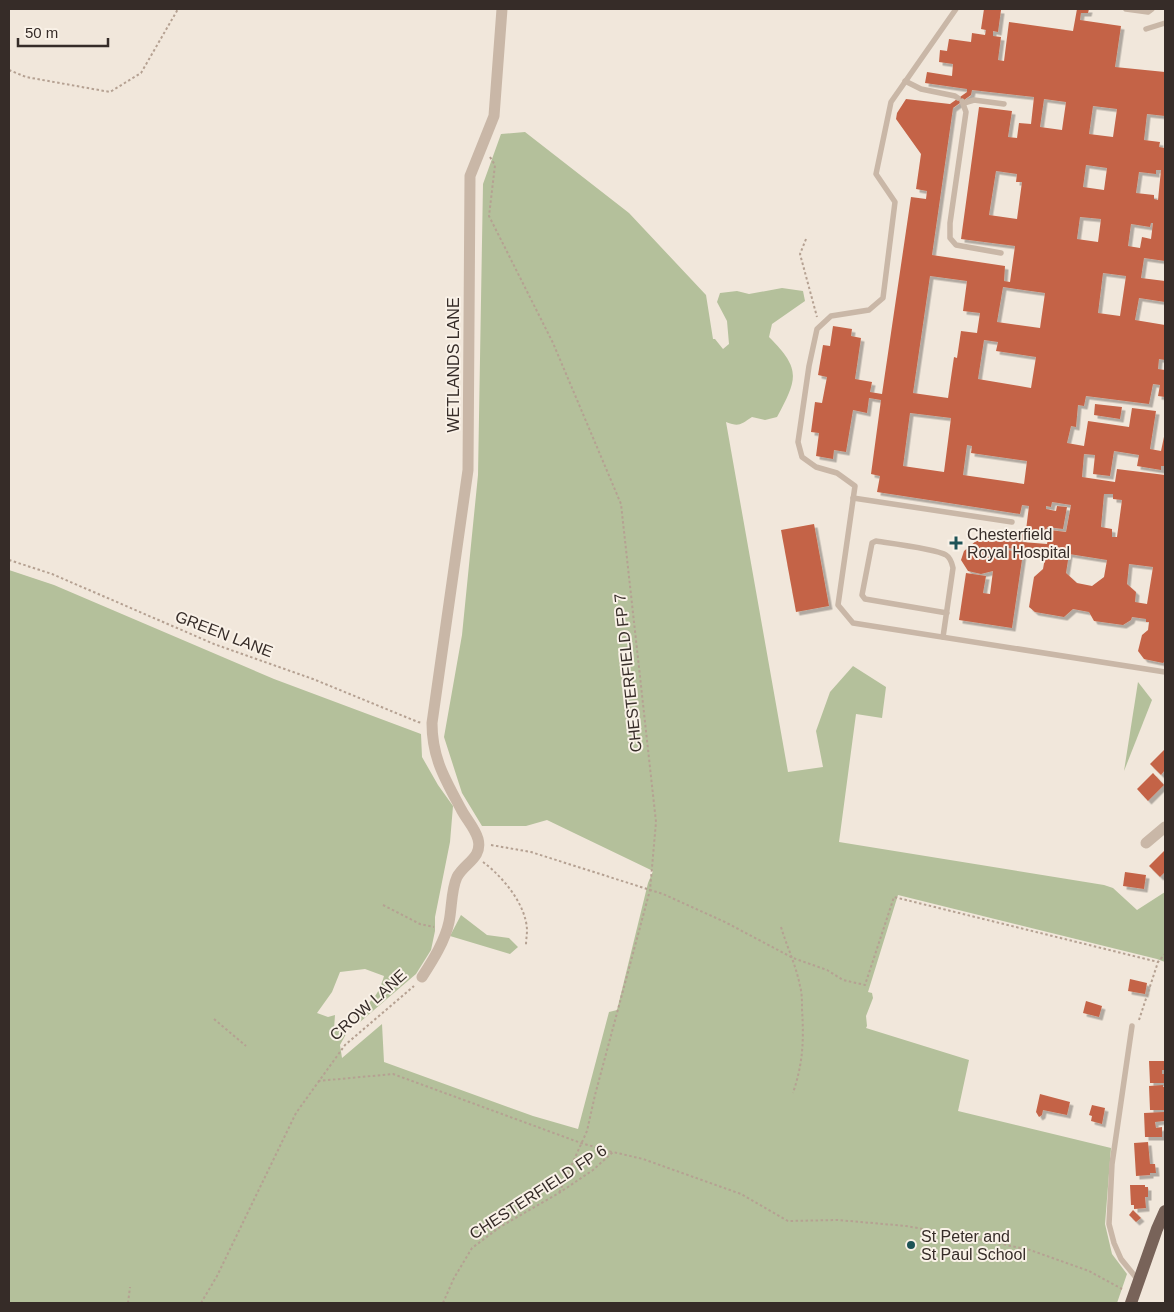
<svg xmlns="http://www.w3.org/2000/svg" width="1174" height="1312" font-family="Arial,sans-serif">
<defs>
<filter id="shadow"><feDropShadow dx="3.5" dy="3.5" stdDeviation="0" flood-color="#0004"/></filter>
</defs>
<rect width="100%" height="100%" fill="#f1e7db"/>
<g fill="#b4c09b">
<path d="M525,132L629,213L706,295L713,339H715L723,349L729,344L727,321L717,302L720,293L737,291L749,294L782,288L803,291L805,301L772,324L769,337C801,369 798,378 777,417L765,420L752,417C740,425 739,427 726,422L788,772L823,767L816,731L830,692L853,666L886,687L882,718L856,714L839,842L1104,885L1113,888L1137,910L1165,892V962L1157,959L898,895L868,992L872,993L873,998L866,1016L867,1026L866,1028L969,1060L958,1111L1111,1148L1105,1224L1112,1254L1127,1274L1117,1303H9V570L54,585L274,679L421,734L422,757L438,785L453,806L450,842L435,917V931L431,950L416,974L360,1022L350,1012C371,1006 378,996 384,976L365,969L340,972L332,992L317,1013L328,1017L335,1015L334,1029L346,1034L340,1045L342,1058L382,1024L384,1062L533,1116L578,1129L609,1012L617,1010L648,883L653,871L547,820L526,826H482L462,793L444,737L462,635L478,475L483,184L501,134Z"/>
<path d="M1138,682L1152,700L1124,771Z"/>
<path d="M461,915L487,935L509,938L518,947L510,954L450,936Z"/>
</g>
<g fill="#c46447" fill-rule="evenodd" filter="url(#shadow)">
<path d="M984,9L1001,10L998,32L993,31V36L1001,37L998,60L1004,61L1009,22L1073,31L1077,9H1089L1088,13H1081L1080,20L1121,26L1115,67L1165,72V116L1147,114L1144,140L1160,142L1159,147L1165,148V261L1144,258L1141,278L1165,281V302L1139,298L1135,320L1165,325V360L1159,359L1158,369L1165,370V397L1158,396L1160,385L1153,384L1149,404L1086,396L1084,406L1078,405L1076,427L1071,426L1067,443L1084,446L1088,421L1129,427L1132,408L1156,411L1150,449L1161,451L1165,432V466H1161V470L1137,466L1139,455L1114,451L1110,476L1093,474L1095,455L1084,454L1082,477L1115,482L1117,469L1165,475V661L1163,663L1144,659L1138,651L1142,635L1148,630L1149,622H1146V619L1132,617L1131,620L1123,625L1094,621L1089,612L1073,609L1064,617L1035,612L1029,607L1034,577L1043,569L1046,552L1007,548L1002,549L1023,553L1012,628L959,620L966,573L986,576L983,593L990,594L993,571L981,574L968,571L961,560L964,551L976,541H991L1005,531L1024,534L1022,542L1047,544L1050,530L1066,532L1071,505L1052,502L1051,507L1046,506V509L1056,511L1057,506L1067,507L1063,529L1047,527L1046,532L1026,530L1029,506L1022,505L1020,514L877,492L880,476L871,474L881,400L869,398L867,413L853,410L846,452L834,450L833,459L816,456L819,433L811,432L815,402L822,403L827,377L818,375L823,345L830,346L833,326L852,329L851,336L861,338L855,379L872,382L870,392L882,394L911,197L926,199L927,191L916,189L921,154L896,119L897,113L906,99L950,104L967,92V89L925,83L927,72L952,76L953,64L939,62L940,50L947,51L949,39L971,42L972,33L985,35L986,30L981,29ZM972,90L1034,97L1031,124L1019,123L1017,138L1008,137L1012,111L979,107L961,239L1015,246L1010,282L1004,281L1005,266L932,255L953,108L971,95ZM1044,99L1066,102L1062,130L1040,127ZM1093,106L1117,109L1113,137L1089,134ZM1086,165L1107,168L1104,190L1083,187ZM1156,170H1161L1158,200L1154,199V195L1136,193L1139,172L1156,174ZM996,171L1017,174L1016,182H1022L1017,219L989,215ZM1080,217L1101,219L1098,242L1077,239ZM1151,223H1153L1151,239L1142,237L1140,248L1128,246L1131,224L1150,227ZM1103,273L1126,276L1120,316L1098,313ZM930,276L967,281L963,311L980,313L977,333L961,331L957,358L954,357L948,398L913,393ZM1003,287L1045,293L1040,328L997,322ZM984,340L998,342L996,351L1036,357L1031,388L978,379ZM910,413L951,418L944,472L903,466ZM967,445L972,446L971,453L1027,461L1024,484L963,475ZM1104,494H1113V499L1122,500L1117,537H1112V529L1101,527ZM1069,554L1107,560L1104,577L1092,586L1077,583L1066,573ZM1129,564L1153,567L1147,604L1135,602L1136,592L1127,584Z"/>
<path d="M1095,404L1122,407L1120,419L1094,415Z"/>
<path d="M814,524L829,606L796,612L781,530Z"/>
<path d="M1165,749V770L1161,775L1150,764Z"/>
<path d="M1153,773L1164,785L1148,801L1137,789Z"/>
<path d="M1165,850V872L1160,877L1149,866Z"/>
<path d="M1125,872L1146,875L1144,889L1123,886Z"/>
<path d="M1130,979L1147,983L1145,994L1128,991Z"/>
<path d="M1086,1001L1102,1006L1099,1017L1083,1013Z"/>
<path d="M1149,1061H1165V1070H1162V1074H1165V1083H1150Z"/>
<path d="M1163,1085V1087H1165L1164,1110H1150L1149,1086Z"/>
<path d="M1040,1094L1070,1102L1067,1115L1043,1110L1042,1115L1039,1117L1036,1112Z"/>
<path d="M1092,1105L1105,1108L1102,1124L1091,1121L1092,1116L1089,1115Z"/>
<path d="M1164,1112V1121L1155,1122L1156,1128L1162,1127V1137H1145L1144,1113Z"/>
<path d="M1148,1142L1150,1164H1155L1156,1173H1150V1175L1136,1176L1134,1143Z"/>
<path d="M1130,1185H1145V1187H1148V1197H1145L1146,1208L1134,1209V1205H1131Z"/>
<path d="M1133,1210L1141,1218L1136,1222L1129,1215Z"/>
</g>
<g fill="none" stroke-linecap="round" stroke-linejoin="round">
<g stroke="#b5a192" stroke-width="2" stroke-dasharray="2.5 2.5" stroke-linecap="butt">
<path d="M9,70L26,77L110,92L141,73L178,9"/>
<path d="M490,157L495,165L489,216L553,343L621,504L656,822L650,890L595,1095L587,1131L559,1193"/>
<path d="M806,239L800,254L817,317"/>
<path d="M9,560L52,574L214,644L313,679L418,722L422,723"/>
<path d="M491,845L531,852L663,894L725,922L793,958L827,970L843,980L865,985L894,897L1158,962"/>
<path d="M483,862C502,876 526,904 527,930C527,935 526,940 526,945"/>
<path d="M383,905L420,924L434,927"/>
<path d="M781,927C787,947 796,965 800,986C802,993 802,1001 802,1009C804,1041 803,1063 793,1093"/>
<path d="M214,1019L246,1046"/>
<path d="M1139,1020L1158,962L1165,954"/>
<path d="M318,1081L393,1074L581,1143L612,1152"/>
<path d="M128,1303L130,1287"/>
<path d="M201,1303L217,1276L296,1113L345,1045L414,986"/>
<path d="M443,1303L454,1278L472,1248L500,1227L559,1193L593,1170L613,1152L643,1159L741,1194L788,1221L838,1220L906,1226L969,1237L1030,1250L1089,1271L1122,1289"/>
</g>
<g stroke="#c9b7a7" stroke-width="5.5">
<path d="M956,9L891,102L876,174L895,202L883,298L869,310L831,316L817,329L809,366L798,442L802,457L816,467L837,473L855,486L838,605L853,623L1165,672"/>
<path d="M1126,9L1148,12L1152,9"/>
<path d="M1146,29L1165,23"/>
<path d="M905,81L921,89L955,96L958,98"/>
<path d="M962,101L966,112L950,223V238L956,245L1001,253"/>
<path d="M964,103L974,100L1004,104"/>
<path d="M853,498L1012,522"/>
<path d="M943,637L953,568C952,564 951,558 946,555C937,549 889,543 876,541L872,543L862,595L865,599L947,613"/>
<path d="M1132,1026L1112,1164L1109,1224L1114,1243L1121,1259L1138,1280"/>
</g>
<g stroke="#c9b7a7" stroke-width="11">
<path d="M1146,843L1165,827"/>
<path d="M422,977C433,960 445,941 449,922C452,908 451,890 457,877C464,863 483,858 478,839C475,828 466,819 461,809C445,779 432,758 432,723L468,470L470,176L494,116L502,9"/>
</g>
<path stroke="#786359" stroke-width="12" d="M1131,1303L1157,1229L1165,1211"/>
</g>
<g fill="#1e5357" stroke="#f9f1e7" stroke-width="2">
<path d="M953.5 535.5h5v5h5v5h-5v5h-5v-5h-5v-5h5z"/>
<circle cx="911" cy="1245" r="5"/>
</g>
<g text-anchor="middle" dominant-baseline="central" stroke-width="4" stroke-linejoin="round" paint-order="stroke">
<g font-size="16" fill="#362c28" stroke="#f9f1e7">
<text transform="translate(453 365) rotate(-90)">WETLANDS LANE</text>
<text transform="translate(224 634) rotate(21)">GREEN LANE</text>
<text transform="translate(628 673) rotate(-96)">CHESTERFIELD FP 7</text>
<text transform="translate(368 1005) rotate(-42)">CROW LANE</text>
<text transform="translate(538 1192) rotate(-33)">CHESTERFIELD FP 6</text>
</g>
<g font-size="16" fill="#362c28" stroke="#f9f1e7" text-anchor="start">
<text x="967" y="534">Chesterfield<tspan x="967" dy="18">Royal Hospital</tspan></text>
<text x="921" y="1236">St Peter and<tspan x="921" dy="18">St Paul School</tspan></text>
</g>
</g>
<rect width="1174" height="1312" fill="none" stroke="#362c28" stroke-width="20"/>
<path d="M18 38v8h90v-8" fill="none" stroke="#362c28" stroke-width="2.5"/>
<text x="25" y="38" font-size="15" fill="#362c28" stroke="#f9f1e7" stroke-width="4" paint-order="stroke">50 m</text>
</svg>
